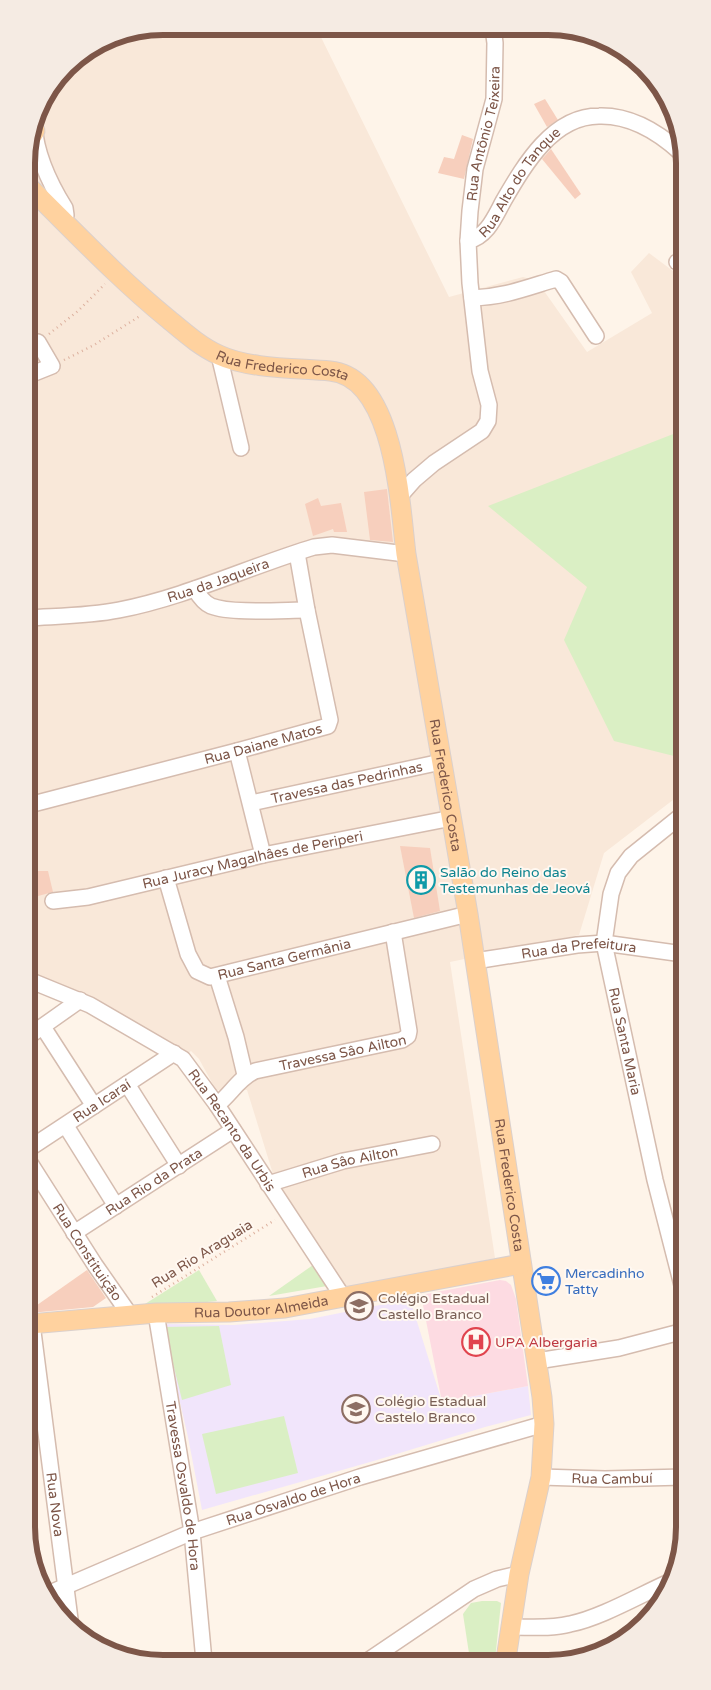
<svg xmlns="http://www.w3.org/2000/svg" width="711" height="1690" font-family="'Varela Round',sans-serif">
<rect width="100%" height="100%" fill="#fef4e9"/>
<path fill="#f9e8d9" d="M163,26L316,27L449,297L523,277L537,281L587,352L652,313L631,272L649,253L681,277L682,793L604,853L579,935L450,962L495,1258L346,1291L273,1174L247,1090H216L199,1059L191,1051L187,1054L29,974L27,154L40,103L73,60L111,37Z"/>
<path fill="#f1e5fb" d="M410,1299L442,1402L528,1386L531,1415L485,1427L377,1460L202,1510L188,1437L162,1324L234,1325L310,1319Z"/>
<path fill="#fddbe2" d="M500,1280L506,1281L511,1285L516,1299L528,1386L442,1402L421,1295Z"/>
<g fill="#daefc4">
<path d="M681,431L682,758L614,741L564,640L587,587L488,506Z"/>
<path d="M313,1265L327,1286L269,1296Z"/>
<path d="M199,1270L217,1301L137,1309Z"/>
<path d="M219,1326L231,1385L182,1400L164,1327Z"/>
<path d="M284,1416L298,1473L216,1494L202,1434Z"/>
<path d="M482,1601H497L501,1603L495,1660H470L463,1614L471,1603Z"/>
</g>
<g fill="#f7cfbd">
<path d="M545,99L558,120L547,127L534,104Z"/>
<path d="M462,135L473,139L464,179L438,173L444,157L454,159Z"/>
<path d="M551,149L581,194L575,199L542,159Z"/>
<path d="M387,489L393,542L370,540L364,492Z"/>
<path d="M318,498L321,506L341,503L347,532H334L333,529L313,536L305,504Z"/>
<path d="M400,846L430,848L440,911L414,918Z"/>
<path d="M32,871H48L53,892L38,896Z"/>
<path d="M87,1270L106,1298L93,1307L30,1313V1310Z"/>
</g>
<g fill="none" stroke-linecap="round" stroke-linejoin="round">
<defs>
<g id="minor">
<path d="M34,125C36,154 50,184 65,208L66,215L64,221"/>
<path id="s1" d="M468,241L470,211L475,169L494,99L495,43L493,28"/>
<path d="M677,262H681"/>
<path d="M472,298C504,297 526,288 556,279L561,282L596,336"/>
<path d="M27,349L38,342L52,366L27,376"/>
<path d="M219,355L241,448"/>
<path id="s2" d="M399,497L414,480L434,463L482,431L488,421L489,405L480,371L470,283L468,241C488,236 495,216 504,200C525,164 553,116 599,116C631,115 658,132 680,152"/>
<path d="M195,589C199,596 204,603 211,606C231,614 284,610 307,610"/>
<path id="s3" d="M28,618C58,616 89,616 119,610C186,597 248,567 314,547L332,545L406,554"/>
<path d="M237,751L263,855"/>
<path id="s4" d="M251,803L441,762"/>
<path id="s5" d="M29,805L237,751L328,726L330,720L307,610L297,553"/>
<path id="s6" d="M682,815L631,856L618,873L611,894L604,943L655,1180L684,1293"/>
<path id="s7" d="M166,878L188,954L197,971L210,977L468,914"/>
<path id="s8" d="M53,901L88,897L263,855L452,818"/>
<path id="s9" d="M475,961L577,945L604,943L683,954"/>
<path d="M217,976L236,1037L245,1075"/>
<path id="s10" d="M29,980L90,1005L183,1059L217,1105L343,1297"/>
<path d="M43,1027L94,1106"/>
<path d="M29,1036L80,1000"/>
<path d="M127,1084L179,1166"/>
<path id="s11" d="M217,1105C231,1094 239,1078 255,1071L402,1040L408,1036L409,1031L393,932"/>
<path d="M66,1126L116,1206"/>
<path id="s12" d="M30,1148L174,1053"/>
<path id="s13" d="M30,1163L95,1265L130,1315"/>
<path id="s14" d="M268,1184L343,1161L432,1144"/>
<path id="s15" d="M74,1233L233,1130"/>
<path id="s16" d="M156,1313L192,1532L204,1661"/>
<path id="s17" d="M32,1324L71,1627"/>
<path d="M537,1361L619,1348L684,1331"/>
<path id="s18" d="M541,1477L605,1479L684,1477"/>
<path id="s19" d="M50,1593L192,1532L360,1477L544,1424"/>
<path d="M512,1627C531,1627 551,1629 570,1624C600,1618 638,1596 667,1583"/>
<path d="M369,1660L474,1589L497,1579L519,1574"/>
</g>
<g id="major">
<path d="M30,139L35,131"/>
<path id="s20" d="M27,185C73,230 117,277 167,318C183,331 199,346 219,355C249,369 297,368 330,371C395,377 400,505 406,554L468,914L542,1397L544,1424L541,1477L519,1574L506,1659"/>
<path id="s21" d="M30,1324L156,1313L229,1312L285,1308L521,1264"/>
</g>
</defs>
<use href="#minor" stroke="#d5bcaf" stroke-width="18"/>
<use href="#major" stroke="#dbd0cc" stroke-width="21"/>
<g stroke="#ddb19f" stroke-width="2.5" stroke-dasharray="1 4" stroke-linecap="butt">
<path d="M49,334L78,311L105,284"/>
<path d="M64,360L94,345L140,316"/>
<path d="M152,1297L275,1220"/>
</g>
<use href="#minor" stroke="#fff" stroke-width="15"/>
<use href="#major" stroke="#ffd29f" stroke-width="19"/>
</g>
<defs>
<symbol id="building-ring" viewBox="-11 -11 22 22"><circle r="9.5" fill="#fff8f1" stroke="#0f9aa8" stroke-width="1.5"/><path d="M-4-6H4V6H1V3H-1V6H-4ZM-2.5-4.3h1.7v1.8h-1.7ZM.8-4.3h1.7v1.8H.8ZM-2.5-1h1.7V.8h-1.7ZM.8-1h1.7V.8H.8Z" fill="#0f9aa8"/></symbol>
<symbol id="supermarket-ring" viewBox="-11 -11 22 22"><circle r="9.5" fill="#fff8f1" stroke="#3f7fe0" stroke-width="1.5"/><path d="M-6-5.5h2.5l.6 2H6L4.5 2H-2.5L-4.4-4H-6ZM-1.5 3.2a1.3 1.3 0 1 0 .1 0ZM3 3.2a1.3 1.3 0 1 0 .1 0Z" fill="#3f7fe0"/></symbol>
<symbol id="school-ring" viewBox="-11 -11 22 22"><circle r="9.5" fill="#fff8f1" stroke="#8d6e63" stroke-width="1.5"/><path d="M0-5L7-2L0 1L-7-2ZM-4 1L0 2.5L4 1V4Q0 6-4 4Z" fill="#8d6e63"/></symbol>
<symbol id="hospital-ring" viewBox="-11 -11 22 22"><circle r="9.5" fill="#fff8f1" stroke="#e0444e" stroke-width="1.5"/><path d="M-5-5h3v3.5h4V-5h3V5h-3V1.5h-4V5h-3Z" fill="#e0444e"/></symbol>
</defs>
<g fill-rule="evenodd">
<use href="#building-ring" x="405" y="864" width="32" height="32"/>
<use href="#supermarket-ring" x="530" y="1265" width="32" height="32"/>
<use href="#school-ring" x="343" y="1290" width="32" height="32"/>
<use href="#hospital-ring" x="460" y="1326" width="32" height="32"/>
<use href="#school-ring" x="340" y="1393" width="32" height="32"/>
</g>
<g text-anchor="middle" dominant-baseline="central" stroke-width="4" stroke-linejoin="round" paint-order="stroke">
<g font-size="14" fill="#7d5648" stroke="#fff8f1">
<text stroke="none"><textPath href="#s1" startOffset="109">Rua Antônio Teixeira</textPath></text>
<text stroke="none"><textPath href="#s2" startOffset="380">Rua Alto do Tanque</textPath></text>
<text stroke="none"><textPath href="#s20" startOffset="322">Rua Frederico Costa</textPath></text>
<text stroke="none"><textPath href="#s3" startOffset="195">Rua da Jaqueira</textPath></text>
<text stroke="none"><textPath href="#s5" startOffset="242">Rua Daiane Matos</textPath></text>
<text stroke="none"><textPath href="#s4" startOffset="98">Travessa das Pedrinhas</textPath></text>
<text stroke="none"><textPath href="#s20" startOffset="816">Rua Frederico Costa</textPath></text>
<text stroke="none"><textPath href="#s8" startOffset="204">Rua Juracy Magalhâes de Periperi</textPath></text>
<text stroke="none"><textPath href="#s9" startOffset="105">Rua da Prefeitura</textPath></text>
<text stroke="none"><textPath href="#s7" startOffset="189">Rua Santa Germânia</textPath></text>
<text stroke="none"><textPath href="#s6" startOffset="259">Rua Santa Maria</textPath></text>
<text stroke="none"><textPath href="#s11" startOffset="141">Travessa Sâo Ailton</textPath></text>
<text stroke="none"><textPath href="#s12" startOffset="86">Rua Icaraí</textPath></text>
<text stroke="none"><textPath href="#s10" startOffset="260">Rua Recanto da Urbis</textPath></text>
<text stroke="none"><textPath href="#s14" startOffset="85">Rua Sâo Ailton</textPath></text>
<text stroke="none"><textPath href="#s15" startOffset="95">Rua Rio da Prata</textPath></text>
<text stroke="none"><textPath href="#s20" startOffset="1221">Rua Frederico Costa</textPath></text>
<text stroke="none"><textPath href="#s13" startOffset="106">Rua Constituição</textPath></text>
<text transform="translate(202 1254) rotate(-32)">Rua Rio Araguaia</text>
<text stroke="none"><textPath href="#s21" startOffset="232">Rua Doutor Almeida</textPath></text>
<text stroke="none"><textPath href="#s18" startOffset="71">Rua Cambuí</textPath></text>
<text stroke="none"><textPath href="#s16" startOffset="175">Travessa Osvaldo de Hora</textPath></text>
<text stroke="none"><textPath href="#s19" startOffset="261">Rua Osvaldo de Hora</textPath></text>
<text stroke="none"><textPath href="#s17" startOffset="182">Rua Nova</textPath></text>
</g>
<g font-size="14" fill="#0d838f" stroke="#fff8f1" text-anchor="start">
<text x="440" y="872">Salão do Reino das<tspan x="440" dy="16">Testemunhas de Jeová</tspan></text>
</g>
<g font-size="14" fill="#366cbe" stroke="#fff8f1" text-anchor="start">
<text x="565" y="1273">Mercadinho<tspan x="565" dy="16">Tatty</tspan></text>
</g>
<g font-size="14" fill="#785e54" stroke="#fff8f1" text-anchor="start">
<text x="378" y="1298">Colégio Estadual<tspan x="378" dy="16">Castello Branco</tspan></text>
<text x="375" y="1401">Colégio Estadual<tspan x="375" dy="16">Castelo Branco</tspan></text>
</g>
<g font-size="14" fill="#be3a42" stroke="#fff8f1" text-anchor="start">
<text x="495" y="1342">UPA Albergaria</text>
</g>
</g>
<path d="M0 0H711V1690H0ZM163 35H548A128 128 0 0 1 676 163V1527A128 128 0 0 1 548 1655H163A128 128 0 0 1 35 1527V163A128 128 0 0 1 163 35Z" fill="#f5ebe3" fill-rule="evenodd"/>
<path fill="none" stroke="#7d5648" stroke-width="6" d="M163 35H548A128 128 0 0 1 676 163V1527A128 128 0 0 1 548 1655H163A128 128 0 0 1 35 1527V163A128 128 0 0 1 163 35Z"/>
</svg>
